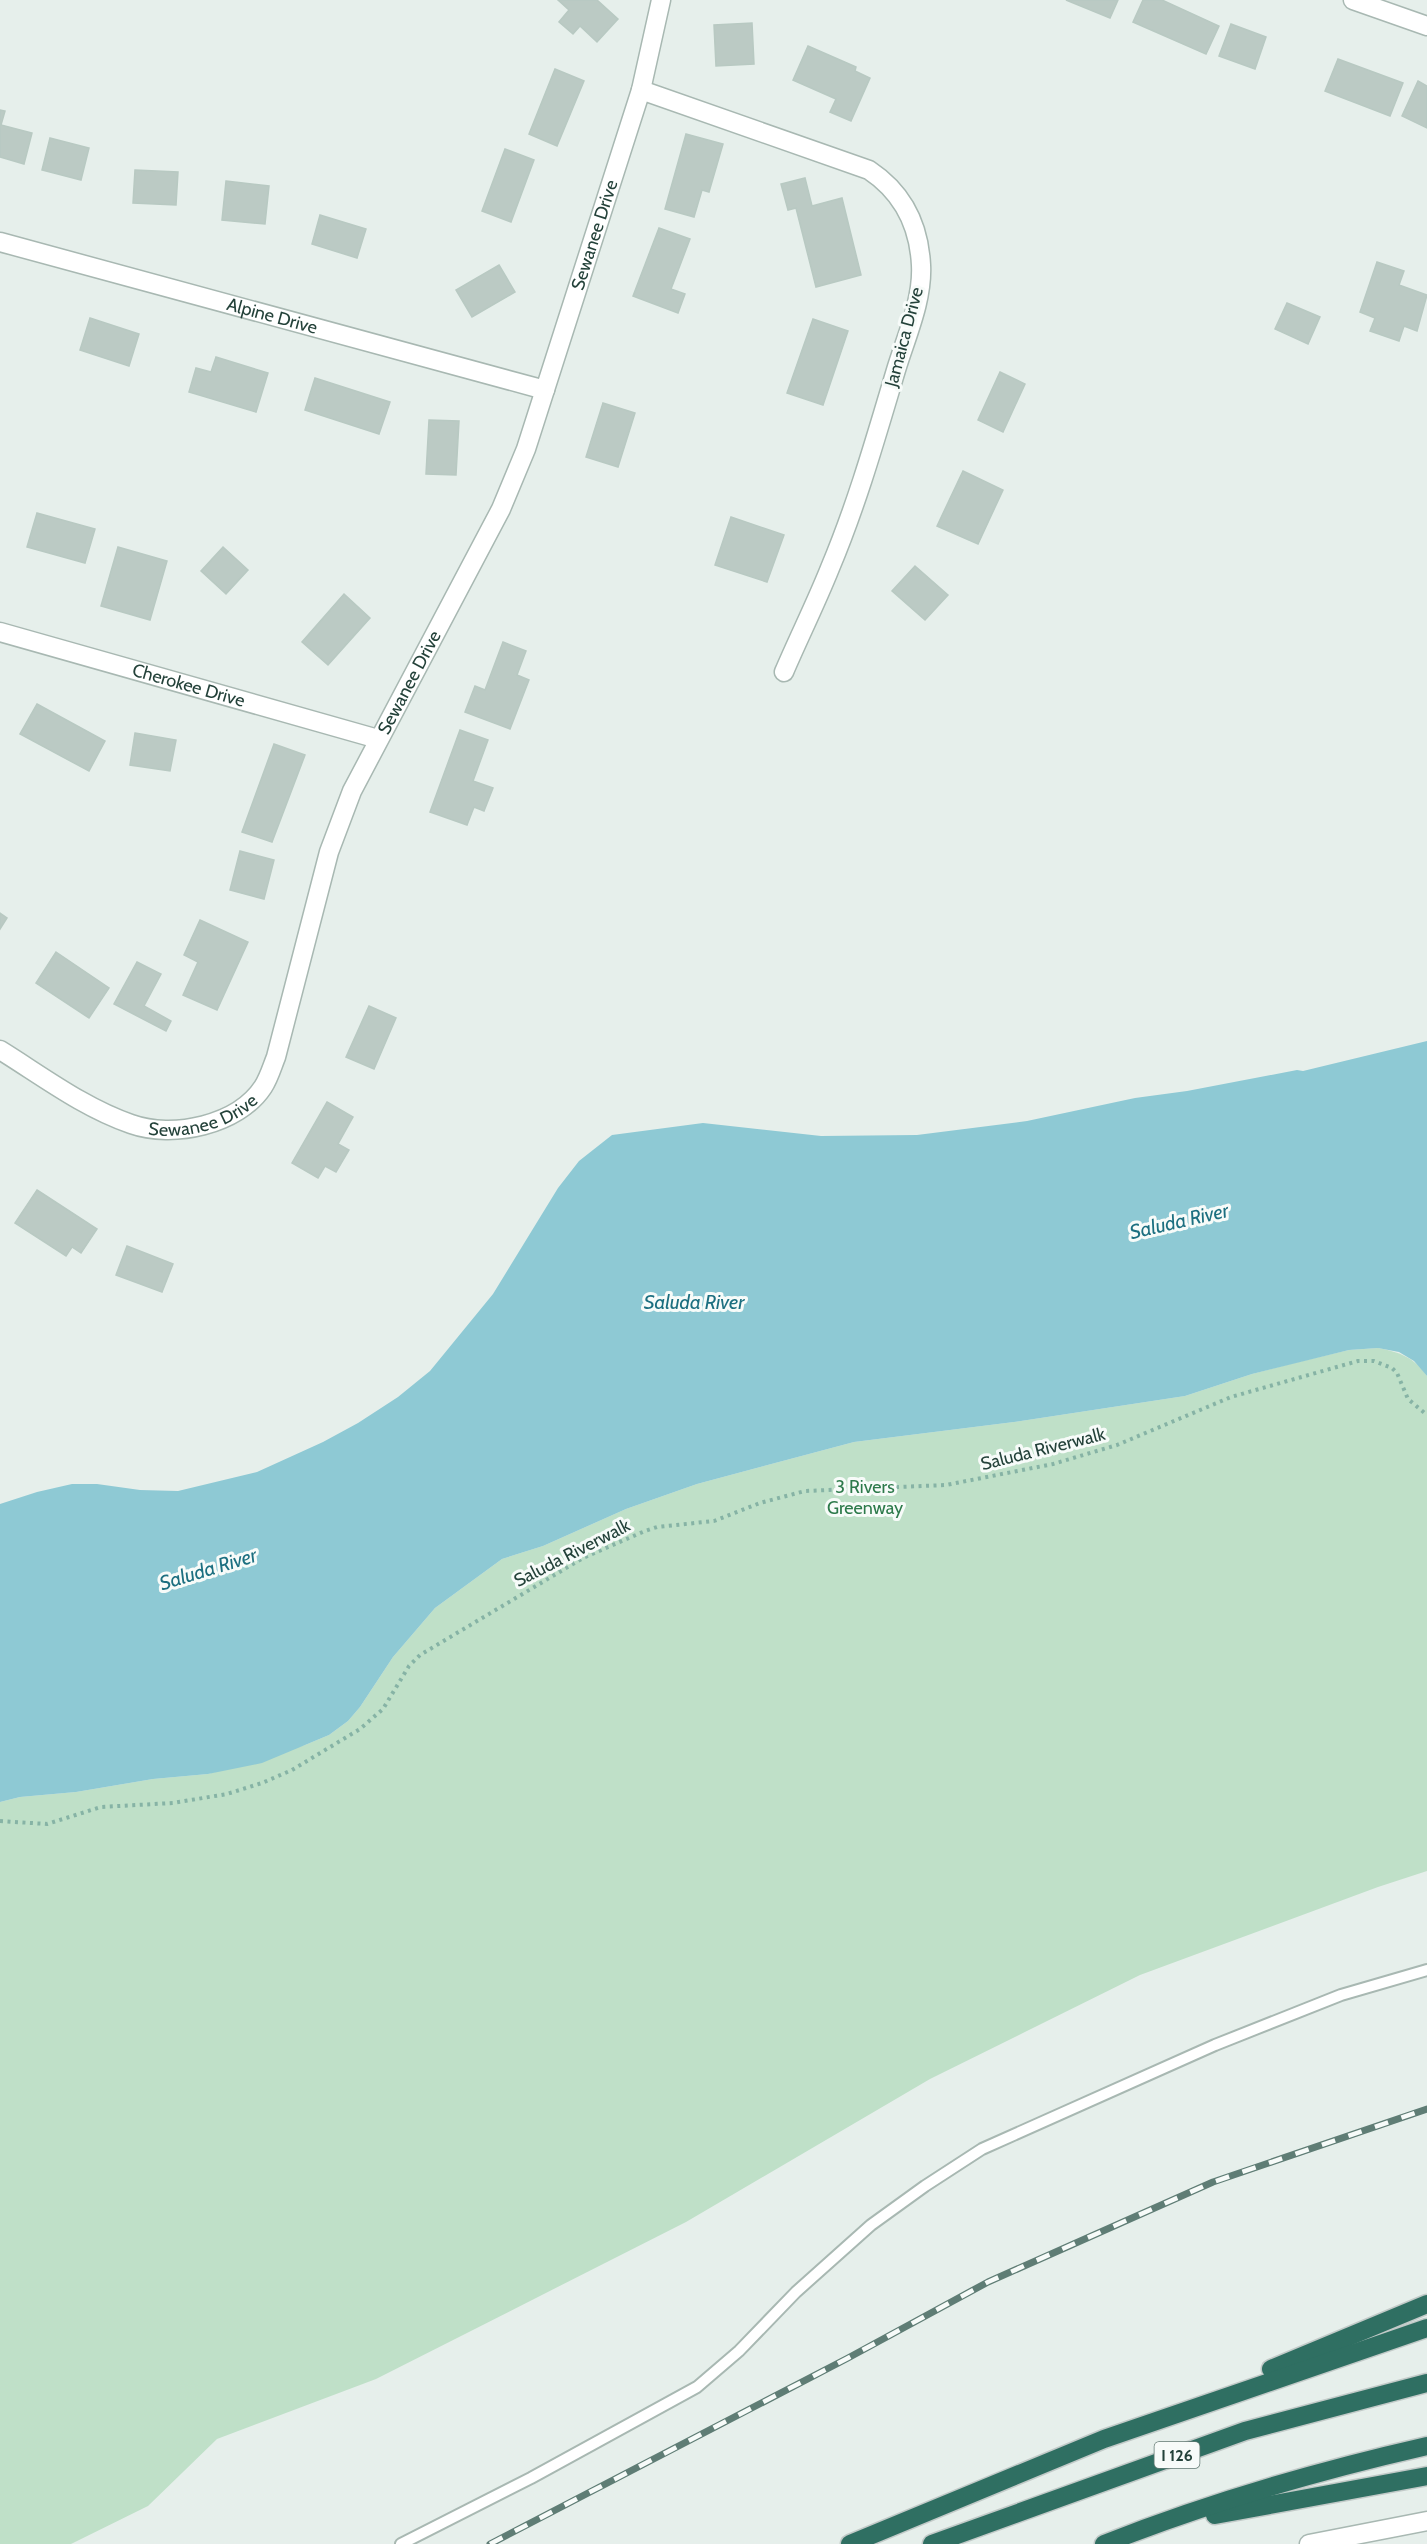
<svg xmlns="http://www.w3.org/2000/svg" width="1427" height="2544" font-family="Cabin,sans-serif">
<rect width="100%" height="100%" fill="#e6efeb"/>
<path fill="#bfe0c8" d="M1378,1348C1399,1352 1414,1357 1427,1376V1871L1378,1887L1140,1975L930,2079L686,2222L376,2379L217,2439L148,2506L71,2544H0V1802L20,1797L76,1792L153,1779L208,1774L305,1745L329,1735L348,1721L360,1707L393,1657L435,1608L502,1559L543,1546L626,1509L697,1484L854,1442L1014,1422L1185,1396L1252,1374L1294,1363L1349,1350Z"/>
<path fill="#8ec9d4" d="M1427,1041V1376L1414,1361L1399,1352L1378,1348L1349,1350L1252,1374L1185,1396L1014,1422L854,1442L697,1484L626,1509L543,1546L502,1559L435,1608L393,1657L360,1707L348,1721L329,1735L262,1763L208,1774L153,1779L76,1792L20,1797L0,1802V1504L37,1492L72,1484H97L140,1490L178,1491L257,1472L323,1442L358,1423L398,1397L430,1371L493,1294L558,1188L579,1161L612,1135L703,1123L821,1136L917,1135L1027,1121L1135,1098L1187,1091L1297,1070L1303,1071Z"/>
<g fill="#bbcac4" stroke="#b8c9c2" stroke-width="1.5">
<path d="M558,0H597L618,19L597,42L580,26L573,34L559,22L569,10Z"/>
<path d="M1066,0H1118L1110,18Z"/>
<path d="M1143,0H1162L1219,26L1206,54L1133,22Z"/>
<path d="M752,23L754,64L716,66L714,25Z"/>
<path d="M1231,24L1266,37L1255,69L1219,56Z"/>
<path d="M808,46L856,67L855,71L870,78L851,121L830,112L836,99L793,80Z"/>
<path d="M1338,59L1403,83L1390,116L1325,91Z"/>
<path d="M555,69L584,81L557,146L529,134Z"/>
<path d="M1418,81L1427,86V128L1402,116Z"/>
<path d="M0,110L5,111L1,125L32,133L24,164L0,157Z"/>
<path d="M686,134L723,144L709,192L702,190L694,217L665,209Z"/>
<path d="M50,138L89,148L81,180L42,170Z"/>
<path d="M505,149L534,160L511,222L482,211Z"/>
<path d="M135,170L178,172L176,205L133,203Z"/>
<path d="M805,178L812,206L842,198L861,275L816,287L796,208L788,210L781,184Z"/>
<path d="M226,181L269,186L265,224L222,220Z"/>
<path d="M320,215L366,229L357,258L312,244Z"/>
<path d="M659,228L690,239L671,289L685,294L678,313L633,296Z"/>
<path d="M1377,262L1404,271L1399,285L1427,295L1417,331L1404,326L1399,341L1370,331L1375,318L1360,312Z"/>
<path d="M499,265L515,292L472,317L456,290Z"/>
<path d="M1287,303L1320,317L1308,344L1275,329Z"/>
<path d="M90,318L139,334L129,366L80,350Z"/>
<path d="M813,319L848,331L823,405L787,393Z"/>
<path d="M216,357L268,373L256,412L189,392L196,368L211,372Z"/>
<path d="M1000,372L1025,384L1003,432L978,420Z"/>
<path d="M315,378L390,402L379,434L305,410Z"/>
<path d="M603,403L635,413L618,467L586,457Z"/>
<path d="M429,420L459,421L456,475L426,474Z"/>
<path d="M963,471L1003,490L978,544L937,526Z"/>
<path d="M37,513L95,529L85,563L27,547Z"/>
<path d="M731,517L784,535L767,582L715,565Z"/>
<path d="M118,547L167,561L150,620L101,606Z"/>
<path d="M223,547L248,570L226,594L201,571Z"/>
<path d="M915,566L948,595L925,620L892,591Z"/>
<path d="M344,594L370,618L328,665L302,642Z"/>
<path d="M503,642L526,651L517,675L529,680L510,729L465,712L475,686L485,690Z"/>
<path d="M37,704L105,741L89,771L20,734Z"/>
<path d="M460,730L488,740L473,781L493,788L484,811L474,807L467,825L430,812Z"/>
<path d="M135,733L176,740L170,771L130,765Z"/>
<path d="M274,744L305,755L272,842L242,832Z"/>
<path d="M240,851L274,860L264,899L230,890Z"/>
<path d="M0,913L7,918L0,929Z"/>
<path d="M200,920L248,942L217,1010L183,995L198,962L184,955Z"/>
<path d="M56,952L109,988L89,1018L36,983Z"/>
<path d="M137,962L161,974L144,1006L171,1021L166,1031L114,1004Z"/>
<path d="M369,1006L396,1018L374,1069L346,1057Z"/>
<path d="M327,1102L353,1117L338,1144L349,1150L336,1172L325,1166L318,1178L292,1163Z"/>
<path d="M37,1190L97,1229L81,1253L72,1247L66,1256L15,1223Z"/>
<path d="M127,1246L173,1264L162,1292L116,1275Z"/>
</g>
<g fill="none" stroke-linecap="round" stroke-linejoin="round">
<defs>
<path id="service" d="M401,2544L531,2478L697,2387L739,2351L796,2292L871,2225L925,2186L982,2149L1215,2045L1341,1995L1427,1970"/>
<g id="minor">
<path d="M1353,0L1427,26"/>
<path d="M641,90L869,170C902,192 919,225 921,265C923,300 906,337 896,370C876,437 857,504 830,568C816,603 799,637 784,672"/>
<path id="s1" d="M0,242L545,390"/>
<path id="s2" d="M0,632L378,739"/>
<path id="s3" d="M0,1050C42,1076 84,1108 131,1124C173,1139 238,1125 263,1087C269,1078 272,1067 276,1057L329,852L352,791L501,509L526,449L641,90L661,0"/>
</g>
<path id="tertiary" d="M1309,2544L1427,2521"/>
<g id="motorway">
<path d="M1271,2369L1427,2304"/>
<path d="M1215,2515L1427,2476"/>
<path d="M850,2544L1104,2439L1427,2328"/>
<path d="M932,2544L1245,2431L1427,2383"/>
<path d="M1104,2544C1208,2503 1317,2471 1427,2446"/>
</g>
</defs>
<use href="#service" stroke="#a8b8b2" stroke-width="14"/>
<use href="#minor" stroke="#a8b8b2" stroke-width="21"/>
<use href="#tertiary" stroke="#a8b8b2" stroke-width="21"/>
<use href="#motorway" stroke="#c2cac8" stroke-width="21"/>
<path stroke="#86b3a5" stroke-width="4" stroke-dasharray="3 4.5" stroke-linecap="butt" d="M0,1821L47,1824L101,1807L173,1803L227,1794L262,1783L292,1770L360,1729L383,1709L409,1666L420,1655L583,1558L645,1531L657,1527L714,1521L760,1503L805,1491L946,1485L1053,1464L1117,1445L1231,1397L1358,1361H1374L1392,1368L1397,1373L1408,1399L1427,1415"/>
<use href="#service" stroke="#fff" stroke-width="10"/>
<use href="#minor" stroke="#fff" stroke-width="18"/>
<use href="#tertiary" stroke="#fff" stroke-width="18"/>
<use href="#motorway" stroke="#2f6f62" stroke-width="18"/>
<defs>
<path id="rail" d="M490,2544L848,2358L988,2282L1213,2182L1427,2109"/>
</defs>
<use href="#rail" stroke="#5f7d75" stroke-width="7"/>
<use href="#rail" stroke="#f7fbf9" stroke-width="4.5" stroke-dasharray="14" stroke-linecap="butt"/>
</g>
<g text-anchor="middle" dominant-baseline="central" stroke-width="6" stroke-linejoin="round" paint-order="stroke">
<rect fill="#f7fbf9" stroke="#637a73" stroke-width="1.5" x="1154.5" y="2442" width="45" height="26" rx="4.5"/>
<g font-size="16" font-weight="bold" fill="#24423a">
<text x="1177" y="2455">I 126</text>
</g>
<g font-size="18" fill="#24423a" stroke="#f7fbf9">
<text stroke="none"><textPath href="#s3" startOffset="1215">Sewanee Drive</textPath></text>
<text stroke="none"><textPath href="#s1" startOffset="282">Alpine Drive</textPath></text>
<text transform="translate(904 337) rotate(-75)">Jamaica Drive</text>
<text stroke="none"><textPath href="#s3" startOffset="729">Sewanee Drive</textPath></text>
<text stroke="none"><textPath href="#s2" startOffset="196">Cherokee Drive</textPath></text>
<text stroke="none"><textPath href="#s3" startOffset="226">Sewanee Drive</textPath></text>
<text transform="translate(1043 1449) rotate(-14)">Saluda Riverwalk</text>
<text transform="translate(572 1553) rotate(-27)">Saluda Riverwalk</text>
</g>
<g font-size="18" fill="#2d7a4b" stroke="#f7fbf9">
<text x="865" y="1487">3 Rivers<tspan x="865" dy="21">Greenway</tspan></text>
</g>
<g font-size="20" font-style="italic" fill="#1c6f80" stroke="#f7fbf9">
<text transform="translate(1179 1221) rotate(-13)">Saluda River</text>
<text x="694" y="1302">Saluda River</text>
<text transform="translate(208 1569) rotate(-17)">Saluda River</text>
</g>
</g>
</svg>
